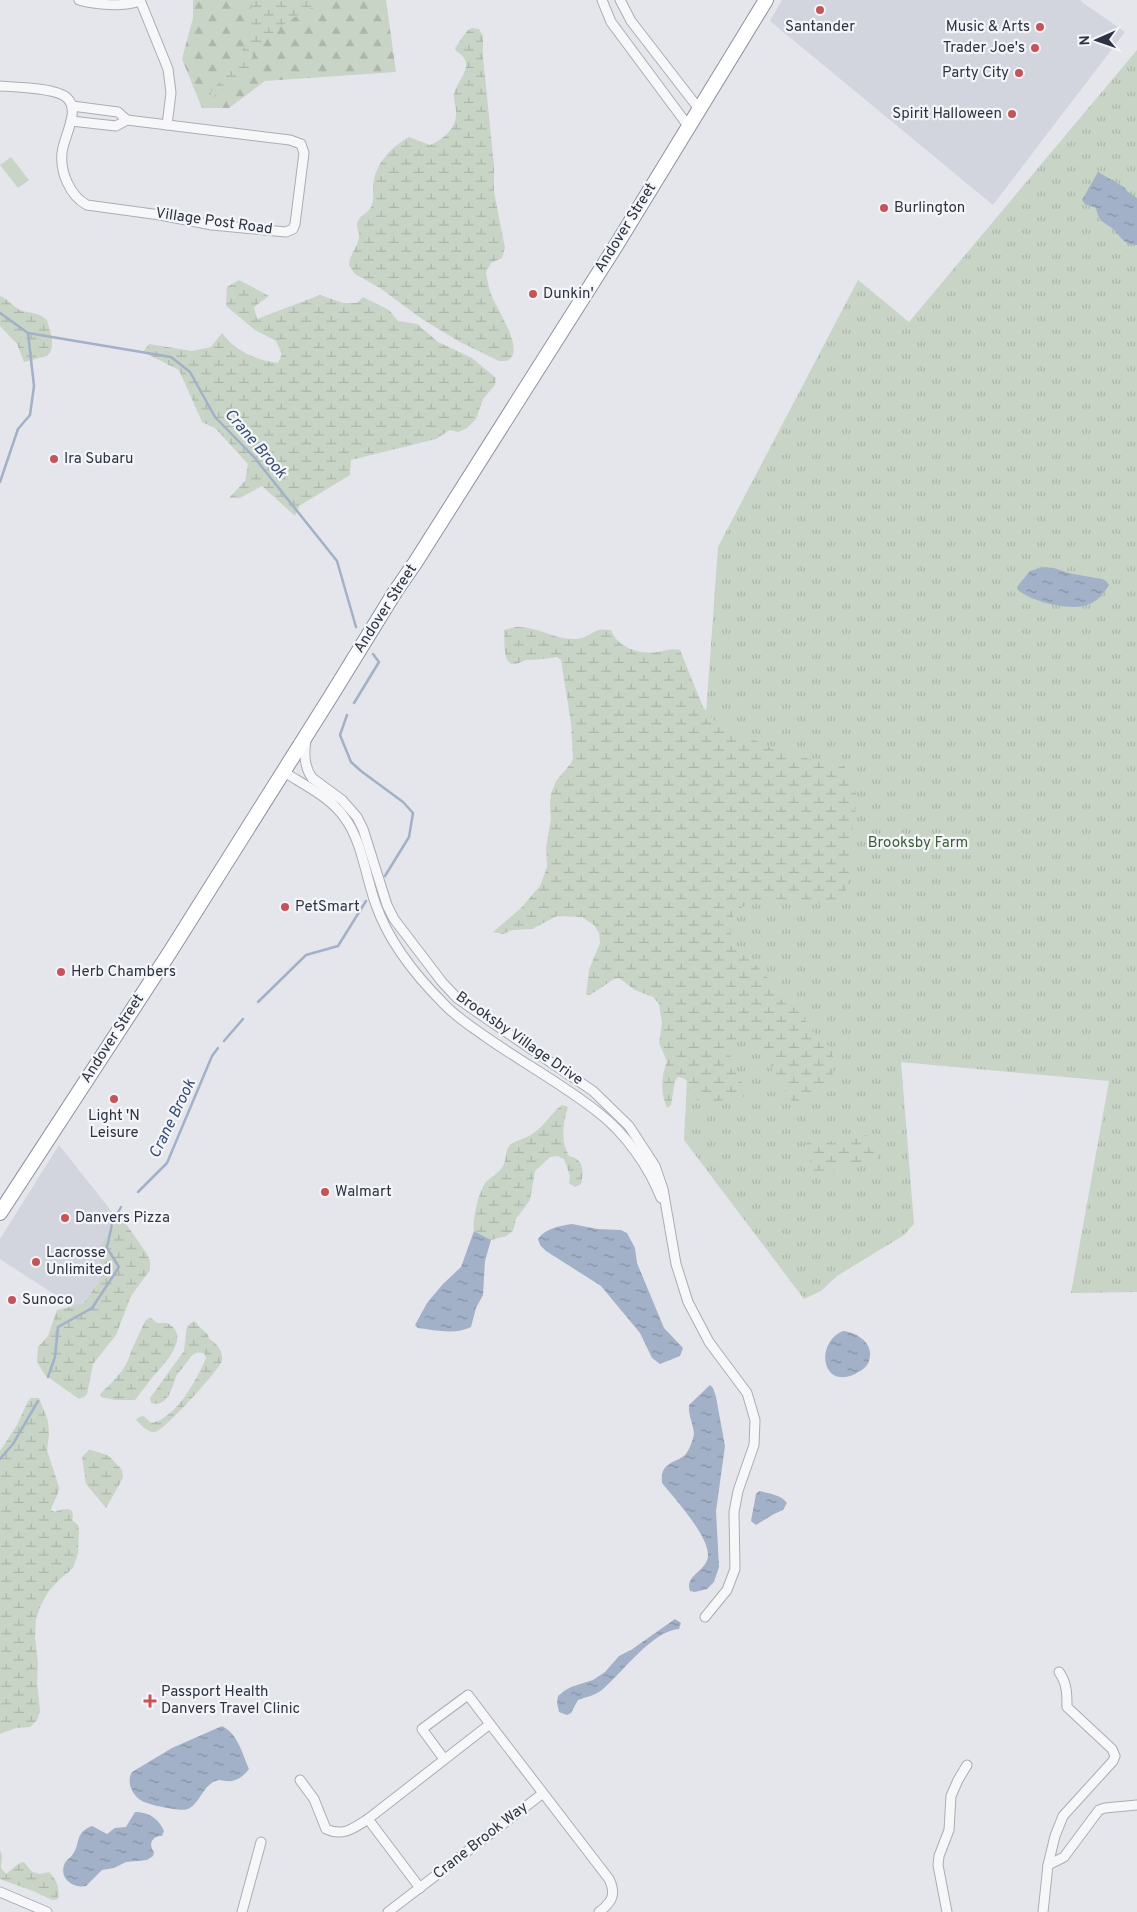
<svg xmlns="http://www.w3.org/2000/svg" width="1137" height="1912" font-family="Overpass,sans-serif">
<defs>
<pattern id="grass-tufts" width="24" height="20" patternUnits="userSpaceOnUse" patternTransform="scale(1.25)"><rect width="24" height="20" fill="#c8d4c6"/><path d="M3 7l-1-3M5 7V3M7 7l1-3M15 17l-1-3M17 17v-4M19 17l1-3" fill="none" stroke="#acb6ab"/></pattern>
<pattern id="forest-firs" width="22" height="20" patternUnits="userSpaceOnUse" patternTransform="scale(1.25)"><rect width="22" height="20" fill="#c8d4c6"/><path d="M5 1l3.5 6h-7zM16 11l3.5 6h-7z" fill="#acb6ab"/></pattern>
<pattern id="wetland-marsh" width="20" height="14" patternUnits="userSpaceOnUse" patternTransform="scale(1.25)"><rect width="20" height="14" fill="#c8d4c6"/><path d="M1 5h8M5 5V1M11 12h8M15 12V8" fill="none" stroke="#acb6ab"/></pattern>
<pattern id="water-ripples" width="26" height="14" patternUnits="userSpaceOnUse" patternTransform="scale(1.25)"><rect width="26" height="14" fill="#a2b1c8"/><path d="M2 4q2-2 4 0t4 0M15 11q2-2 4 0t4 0" fill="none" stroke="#8491a4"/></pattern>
</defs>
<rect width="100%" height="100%" fill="#e4e6eb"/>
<g fill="#d2d5dd">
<path d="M782,0H1081L1082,2L1125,32L993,205L770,21Z"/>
<path d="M59,1145L116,1217L112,1224L107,1248L119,1267L83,1313L0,1259V1239Z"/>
</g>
<path fill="url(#grass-tufts)" d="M1137,50V1292L1071,1293L1109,1081L901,1062L914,1224L904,1235L837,1276L821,1291L804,1299L684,1140L702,770L718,547L858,280L909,322Z"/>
<path fill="url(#forest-firs)" d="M193,0H386L396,72L265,81L229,108H202L182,59L193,18Z"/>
<g fill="url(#wetland-marsh)">
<path d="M254,0H328C300,12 274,29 253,51C253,59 252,68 247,74C241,80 210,100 203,101C219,82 239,62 248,38C253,25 247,11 254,0Z"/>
<path d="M472,28L479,29L483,36V57L494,166V192L505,248L502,258L491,263L486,272C487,278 488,285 490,291C495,308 520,340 512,357L507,361H499L460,342L422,319L380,288L355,274L349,265C349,255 359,246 359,236C359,230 355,227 358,221C362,213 370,213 372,204C374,198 373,191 373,185C376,163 390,148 409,137L430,145C443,140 456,128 456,114C457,108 453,101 454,94C458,78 478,64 456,51L455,48L467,31Z"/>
<path d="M239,280L269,296L254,307L257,319L320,295L343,303H357L363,297L389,310L398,321L417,324L438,342L472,358L496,378L495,385L483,399L476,419L467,428L458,432L450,430L436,439L351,460L350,475L299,506L295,516L262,486L240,498H229L245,481L248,464L215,428L202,422L179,370L143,352L149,344L192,351L211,347L222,333C235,351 256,360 278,363L282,354L276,341L255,330L226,306L227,287Z"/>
<path d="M0,296C8,299 12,306 20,310C30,314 37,311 47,320C50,332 57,347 47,356L24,362L17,344L0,326Z"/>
<path d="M516,627C537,626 553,639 573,639C587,639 589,633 599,630C602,629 608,630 611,630C617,647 639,655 657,652C665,651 671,648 680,650L703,707L719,726L734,730L779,752L790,753L809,759L825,760L844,766L849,774L855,788L857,801L852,832L850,872L846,891L843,895L835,900L816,904L787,900L762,899L740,908L731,919V943L733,948L753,962L766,976L778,997L786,1003L799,1010L812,1031L824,1039L832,1051L834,1061L832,1080L815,1097L802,1104L798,1105L793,1103L772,1070L769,1056L764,1048L760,1045L746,1040L737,1042L729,1048C732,1070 738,1078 752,1095C745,1097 739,1097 732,1098C721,1099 707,1109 697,1100C689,1091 694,1079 678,1077L675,1081L671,1105L667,1108C660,1091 661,1078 667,1061L659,1043L662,1023L659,1004L653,997L635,990L619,978L614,979L590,995H586L589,970L600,943L599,933L594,925L582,917L557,916L532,929L512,930L503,934L493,932L521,908L540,886L547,867L546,848L551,819L550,804L551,794L556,781L572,762L573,757L571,723L561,660L557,657C546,659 536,660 526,660C521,661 519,664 515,664C502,666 505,639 504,630Z"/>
<path d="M562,1105L568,1107C563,1123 560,1140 569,1156C584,1159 584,1171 581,1184L575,1187L569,1183L570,1176L564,1159L557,1156L550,1157L535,1171L530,1200L516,1219L513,1231L506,1236L491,1240L474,1231C472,1221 479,1190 486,1182C491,1177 499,1173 503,1166C507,1160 504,1150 511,1144C517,1140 528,1138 535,1132C546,1124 552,1112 562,1105Z"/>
<path d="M865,1135C880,1138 885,1161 869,1164C860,1166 848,1164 839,1163C834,1174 825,1180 814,1174L805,1145L810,1140C824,1142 836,1145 850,1144L856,1137Z"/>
<path d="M117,1219L124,1221L147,1254L150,1261V1270L131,1296L116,1335L93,1364L87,1394L84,1397L79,1399L45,1375L37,1362L38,1347L48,1336L57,1310L84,1303C90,1293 100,1283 105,1272C90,1248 108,1239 117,1219Z"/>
<path d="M150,1317L157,1323H167C193,1336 163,1365 152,1378C146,1385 141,1393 135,1400H115L101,1397L100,1394C109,1385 123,1373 128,1360C133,1346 139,1333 146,1320Z"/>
<path d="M194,1321L208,1335L209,1339C216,1342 224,1352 222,1361C218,1371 164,1431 155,1432C148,1433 140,1424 136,1420L139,1417L144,1416L151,1423C176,1419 197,1379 206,1358L204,1353C192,1350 190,1359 183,1367C181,1371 177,1373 176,1377C172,1387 168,1408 151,1403L150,1398L184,1351L187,1326Z"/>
<path d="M31,1398H39L48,1421L49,1435L47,1450L59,1487C59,1495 53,1502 51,1510L55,1512C64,1508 76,1506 72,1520L78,1525L79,1530L78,1554L73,1568L58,1581L48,1592L41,1605L36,1619L35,1638L38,1662L37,1682L40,1711L37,1720L30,1727L16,1728L0,1734V1451L17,1425L28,1401Z"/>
<path d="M89,1450L98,1452L109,1456L122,1470L123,1478L106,1508L86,1484L82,1457Z"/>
<path d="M0,1850L2,1855L1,1868L6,1874L18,1864L24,1862L32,1872L40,1874L49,1872C57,1880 60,1888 58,1899L52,1900L33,1891L0,1879Z"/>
</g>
<path fill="#c8d4c6" d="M11,157L29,180L18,188L0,165Z"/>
<g fill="url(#water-ripples)">
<path d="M1098,172L1124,187L1127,191L1137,198V245C1125,246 1121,237 1114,230C1104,221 1099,223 1096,208L1085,204L1082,200Z"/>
<path d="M1044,567L1054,568L1068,573L1102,579L1106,581L1109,585C1104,593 1099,600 1090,604C1072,612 1032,602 1018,590L1017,587L1030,571Z"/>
<path d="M572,1224L597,1229L621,1230L627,1233L635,1248L637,1263L664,1328L683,1348L680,1356L660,1364L652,1358L640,1333L601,1286L546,1251L540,1245L538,1239C546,1228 559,1226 572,1224Z"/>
<path d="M474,1231L491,1240L485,1261L483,1295L476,1308L471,1327C456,1335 434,1330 418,1328L415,1325L427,1303L443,1284L461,1267Z"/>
<path d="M843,1331C857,1332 875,1344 869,1361C867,1368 860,1371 855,1374C821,1390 815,1342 843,1331Z"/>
<path d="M710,1385L713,1388L716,1397L725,1446L716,1511L719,1567L714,1582L707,1589L695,1592L690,1591C684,1575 708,1571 708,1555C708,1535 675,1499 662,1483C660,1462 674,1464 685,1455C689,1451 694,1438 694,1433C693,1423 688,1415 689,1405Z"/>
<path d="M759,1491C768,1493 782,1495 787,1503L783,1510L774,1514L756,1525L751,1521L756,1494Z"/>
<path d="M675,1619L681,1623L679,1629C652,1631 623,1672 603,1689C597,1695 586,1697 578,1700L571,1713L567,1715L559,1712L557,1703L558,1696L564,1691L571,1687L593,1680L605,1672L619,1656L631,1650Z"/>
<path d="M222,1726C238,1734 242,1753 249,1769C243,1777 236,1782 226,1781C225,1781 219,1780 219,1780C203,1783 201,1803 188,1809C181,1812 149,1805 142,1801C132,1795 126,1782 132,1772L172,1748Z"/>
<path d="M135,1812C149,1812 159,1819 164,1831L162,1836C152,1836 148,1844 154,1852L153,1856L147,1860L126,1862L114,1868L102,1870L86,1886C72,1889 58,1877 65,1863C67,1859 71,1858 73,1854C81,1843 74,1833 92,1826L107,1834L115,1828L126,1827Z"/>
</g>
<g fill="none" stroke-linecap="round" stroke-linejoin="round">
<g stroke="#a2b1c8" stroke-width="2.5">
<path d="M0,313L28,333L171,357L190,372L215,417L254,457L337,561L356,627"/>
<path d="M0,482L18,429L30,415L34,386L28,333"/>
<path d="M354,703L379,662L373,654"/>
<path d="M347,715L340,735L351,762L361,771L403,802L413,813L409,837L385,876"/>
<path d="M258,1002L306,955L338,946L366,901"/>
<path d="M224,1041L243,1019"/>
<path d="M138,1192L167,1163L212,1056L218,1048"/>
<path d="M48,1377L55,1357L58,1327L92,1308L119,1267L107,1248L112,1224L121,1207"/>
<path d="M0,1459L13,1444L38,1401"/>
</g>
<defs>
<g id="minor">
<path d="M79,0C96,5 123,7 140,1"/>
<path d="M140,0L168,69L171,93L167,125"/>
<path d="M602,0L611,22L689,127"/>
<path d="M620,0L631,21L699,109"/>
<path d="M0,86C15,87 57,88 67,98C81,110 63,138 62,153C60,172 70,196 87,205L160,215L212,225L286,232L293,229L295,224L304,153L301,144L290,140L265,137L127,120"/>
<path d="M71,121L116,126L127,120L118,112L72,106"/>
<path d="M306,740C304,754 304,766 312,778L342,800L357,817L363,829L387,905L394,919L442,982L457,998L487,1019L593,1091L629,1126L655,1166L663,1189L676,1264L688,1302L709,1342L747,1393L755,1420L754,1445L738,1491L734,1512L735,1569L727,1590L705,1617"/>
<path d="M284,772C304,785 330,797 344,817C362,840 366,878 376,905C389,942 417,977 444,1004C456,1017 472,1027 486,1037C523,1063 564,1085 599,1113C626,1134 649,1167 661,1198"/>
<path d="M444,1759L422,1729L468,1695L490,1724"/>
<path d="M300,1780L314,1799L326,1829C343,1837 354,1828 368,1819L490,1724L609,1879C617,1895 611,1903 599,1912"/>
<path d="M368,1819L420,1888"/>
<path d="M1048,1865L1055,1836L1063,1816L1113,1761L1115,1756L1112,1749L1067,1707C1067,1694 1067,1683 1059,1672"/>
<path d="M0,1892L47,1912"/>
<path d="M242,1912L261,1842"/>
<path d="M388,1912L542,1794"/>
<path d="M947,1912L938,1865L939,1856L949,1830L951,1796L958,1780L967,1765"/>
<path d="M1043,1912L1048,1865L1064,1857L1099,1810L1105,1808L1137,1805"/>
</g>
<path id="highway" d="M0,1213L170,952L331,696L395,592L415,563L617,244L766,0"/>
</defs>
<use href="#minor" stroke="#a9adb5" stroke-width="11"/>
<use href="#highway" stroke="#8c92a1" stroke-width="16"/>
<use href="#minor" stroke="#f7f7f9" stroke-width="9"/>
<use href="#highway" stroke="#fff" stroke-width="14"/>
</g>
<g fill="#c6535a" stroke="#f4f5f8" stroke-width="2">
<circle cx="820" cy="10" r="5"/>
<circle cx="1040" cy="27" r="5"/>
<circle cx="1035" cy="48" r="5"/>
<circle cx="1019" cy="73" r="5"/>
<circle cx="1012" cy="114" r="5"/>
<circle cx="884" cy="208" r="5"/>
<circle cx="533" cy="294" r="5"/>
<circle cx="54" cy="459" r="5"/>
<circle cx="285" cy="907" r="5"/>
<circle cx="61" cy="972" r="5"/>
<circle cx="114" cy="1099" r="5"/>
<circle cx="325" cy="1192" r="5"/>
<circle cx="65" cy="1218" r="5"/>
<circle cx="36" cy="1262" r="5"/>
<circle cx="12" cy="1300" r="5"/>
<path d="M147.5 1693.5h5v5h5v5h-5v5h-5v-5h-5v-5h5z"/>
</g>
<g text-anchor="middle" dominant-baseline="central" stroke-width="4.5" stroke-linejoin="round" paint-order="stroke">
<g font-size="15" fill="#2d3342" stroke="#f4f5f8" text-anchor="start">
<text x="820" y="27" text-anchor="middle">Santander</text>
<text x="1030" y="27" text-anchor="end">Music &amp; Arts</text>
<text x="1025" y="48" text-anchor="end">Trader Joe's</text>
<text x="1009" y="73" text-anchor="end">Party City</text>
<text x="1002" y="114" text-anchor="end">Spirit Halloween</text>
<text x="894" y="208">Burlington</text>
<text x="543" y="294">Dunkin'</text>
<text x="64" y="459">Ira Subaru</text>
<text x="295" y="907">PetSmart</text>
<text x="71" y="972">Herb Chambers</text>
<text x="114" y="1116" text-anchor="middle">Light 'N<tspan x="114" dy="17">Leisure</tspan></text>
<text x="335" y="1192">Walmart</text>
<text x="75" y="1218">Danvers Pizza</text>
<text x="46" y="1253">Lacrosse<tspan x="46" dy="17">Unlimited</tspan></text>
<text x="22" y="1300">Sunoco</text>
<text x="161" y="1692">Passport Health<tspan x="161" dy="17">Danvers Travel Clinic</tspan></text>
</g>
<g font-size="15" fill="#2d3342" stroke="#f4f5f8">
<text transform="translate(214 222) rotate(8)">Village Post Road</text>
<text transform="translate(626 228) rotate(-58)">Andover Street</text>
<text transform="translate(386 609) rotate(-57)">Andover Street</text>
<text transform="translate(113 1039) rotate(-57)">Andover Street</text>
<text transform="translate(519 1039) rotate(35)">Brooksby Village Drive</text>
<text transform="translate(481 1841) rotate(-38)">Crane Brook Way</text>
</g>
<g font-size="15" fill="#3e5d3b" stroke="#f4f5f8">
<text x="918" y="843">Brooksby Farm</text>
</g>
<g font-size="16" font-style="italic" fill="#394e74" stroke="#f4f5f8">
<text transform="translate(255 444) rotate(49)">Crane Brook</text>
<text transform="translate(173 1119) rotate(-64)">Crane Brook</text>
</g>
</g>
<g transform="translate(1097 40) rotate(268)" stroke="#f4f5f8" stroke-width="4" paint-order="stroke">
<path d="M0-4L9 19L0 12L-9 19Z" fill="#2d3342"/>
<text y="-8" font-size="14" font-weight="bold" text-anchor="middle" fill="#2d3342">N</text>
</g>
</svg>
